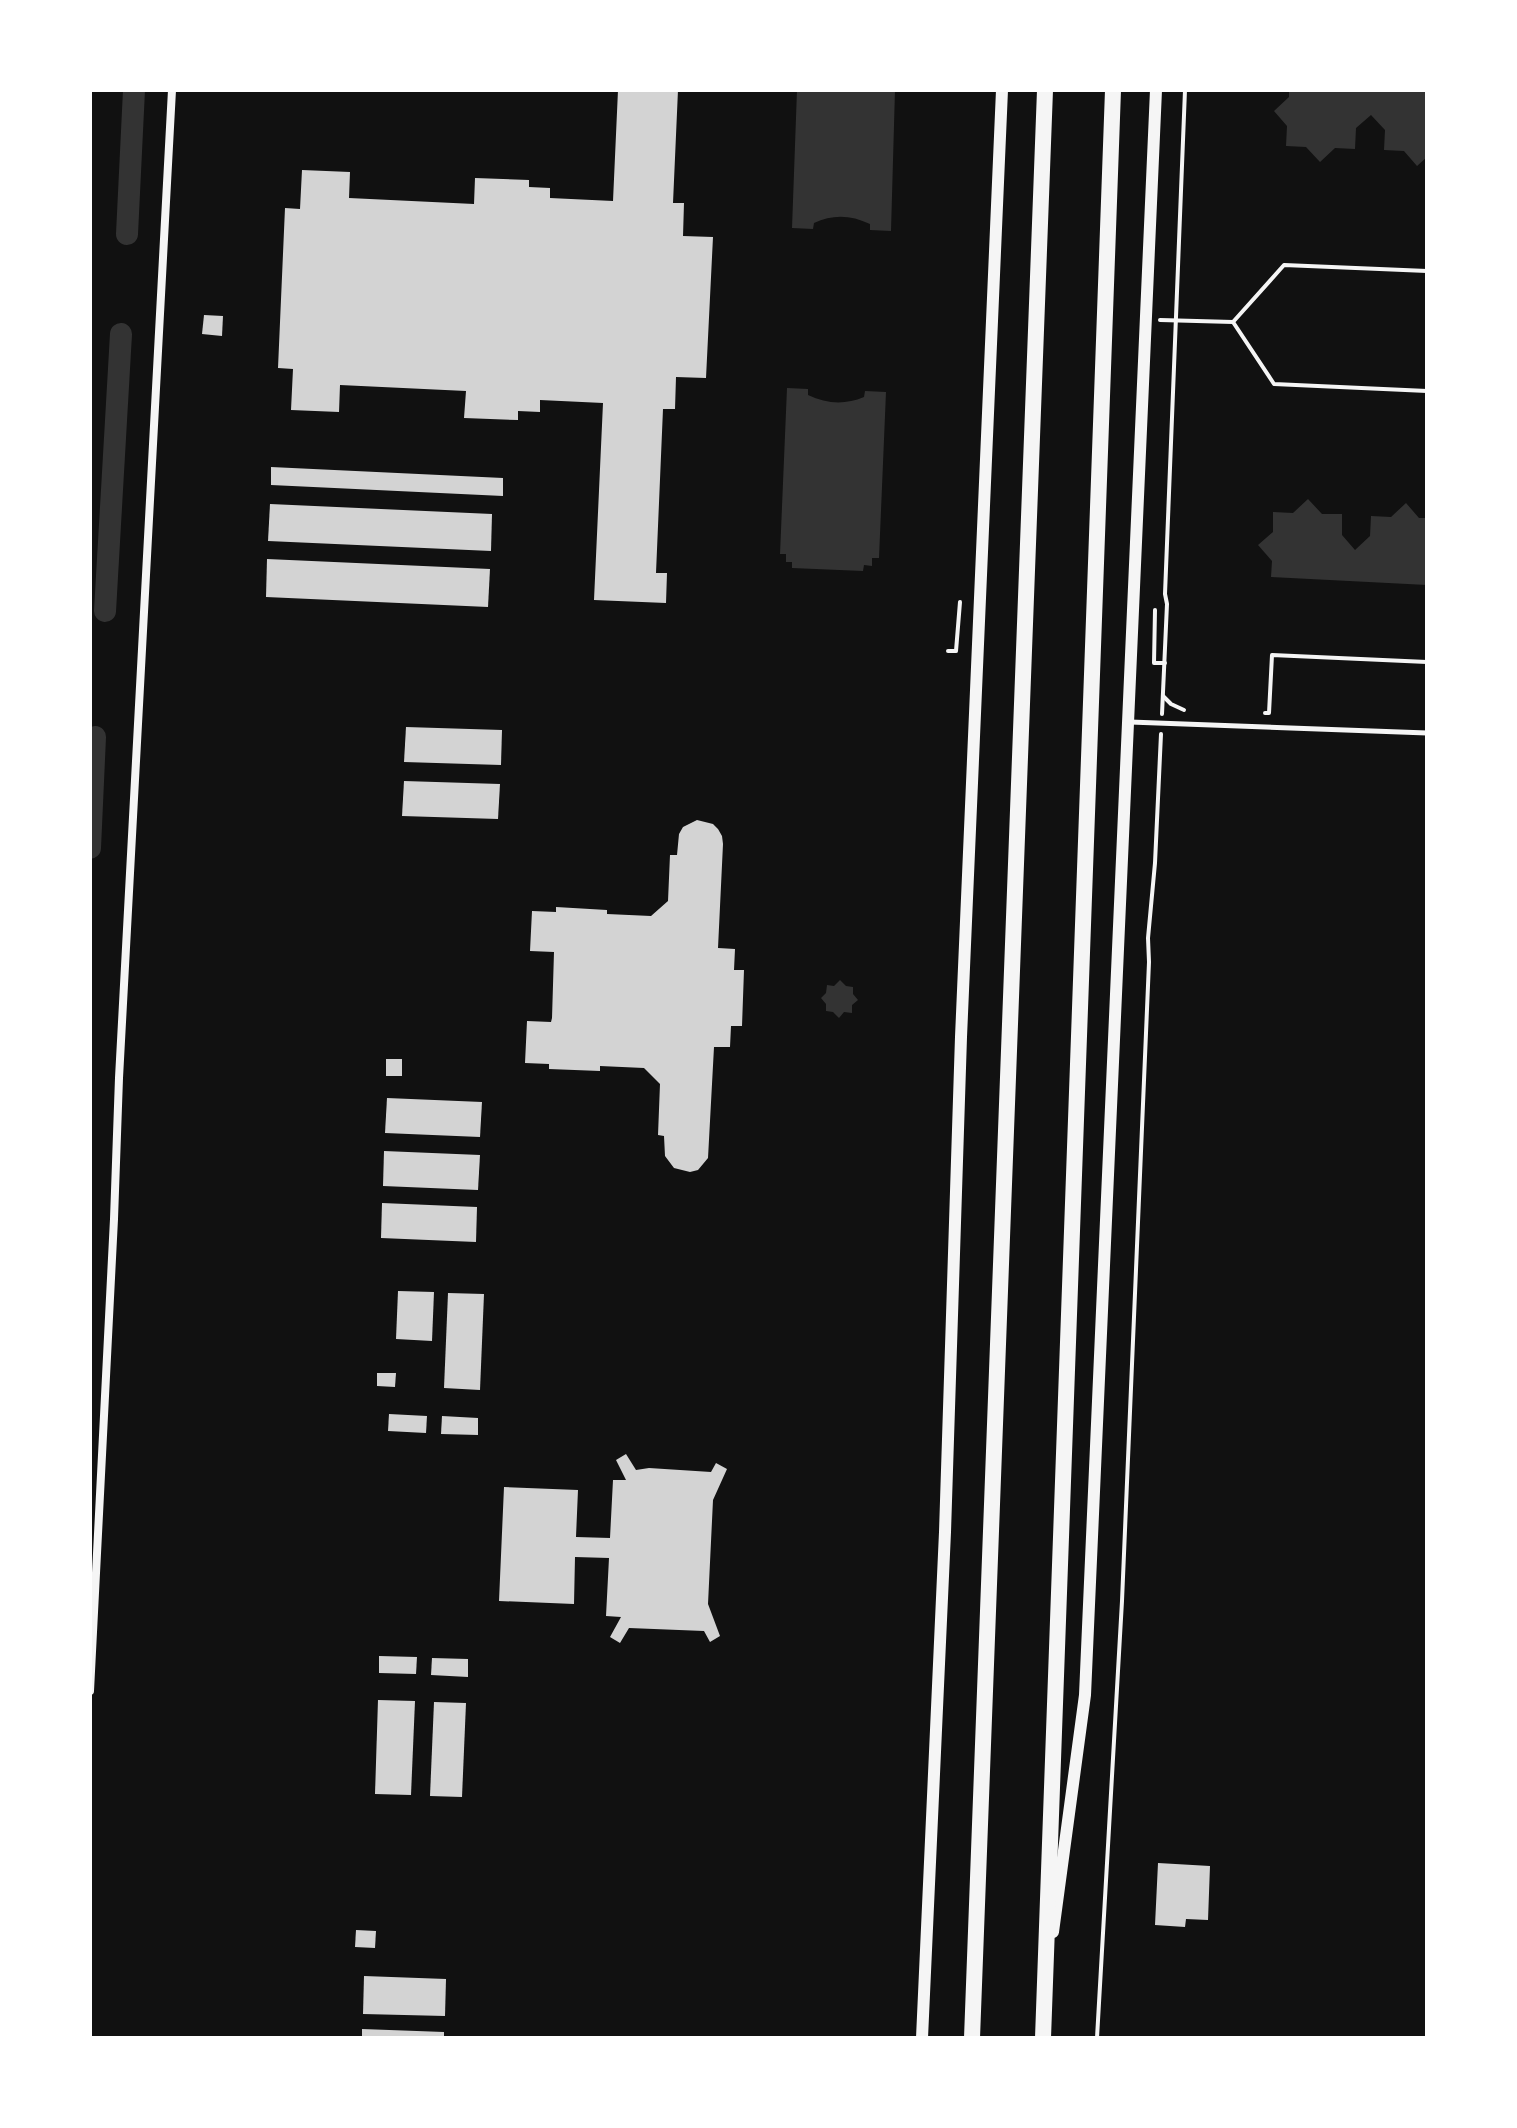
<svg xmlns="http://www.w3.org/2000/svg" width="1517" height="2128" font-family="Figtree,sans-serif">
<rect width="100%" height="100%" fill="#111"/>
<g fill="#333">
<path d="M797,90H895L891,231L870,230V224C851,215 833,214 814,223L813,229L792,228Z"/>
<path d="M1289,90H1427V157L1417,166L1404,151L1384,150L1385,130L1371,115L1356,128L1355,149L1335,148L1320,162L1306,147L1286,146L1287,126L1274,111L1289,97Z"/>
<path d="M787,388L808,389V395C827,404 845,405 864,397L865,391L886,392L879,558H872V566L864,565L863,571L792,568V562H786V554H780Z"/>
<path d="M1308,499L1322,514H1342V535L1355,550L1370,536L1371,516L1391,517L1406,503L1419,518H1427V585L1271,577L1272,561L1258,545L1273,532V512L1293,513Z"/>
<path d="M840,980L846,986L853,987V994L858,1000L852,1005V1013L844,1012L839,1018L833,1012L826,1011V1004L821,998L826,993L827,985L834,986Z"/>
</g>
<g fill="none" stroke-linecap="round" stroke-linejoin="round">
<g stroke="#333" stroke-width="22">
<path d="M127,234L134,90"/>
<path d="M105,611L121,334"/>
<path d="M90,848L95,737"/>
</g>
</g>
<g fill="#d3d3d3">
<path d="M618,90H678L673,203H684L683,236L713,237L706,378L676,377L675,409H663L656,573H667L666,603L594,600L603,403L540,400V412L518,411V420L464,418L466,391L340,385L339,412L291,410L293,369L278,368L285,208L300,209L302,170L350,172L349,198L474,204L475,178L529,180V187L550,188V198L613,201Z"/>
<path d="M204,315L223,316L222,336L202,334Z"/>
<path d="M271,467L503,478V496L271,485Z"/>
<path d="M270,504L492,514L491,551L268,541Z"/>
<path d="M267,559L490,569L488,607L266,597Z"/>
<path d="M406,727L502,730L501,765L404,762Z"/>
<path d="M404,781L500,784L498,819L402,816Z"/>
<path d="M697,820L713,824L718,829L722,836L723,844L718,948L735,949L734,970H744L742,1026H731L730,1047H714L708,1158L698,1170L690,1172L674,1168L665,1156L664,1136L658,1135L660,1084L644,1068L600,1066V1071L549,1069V1064L525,1063L527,1021L551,1022L552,1018L554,952L530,951L532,911L556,912V907L607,910V914L651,916L668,901L670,855H677L679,834L683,827Z"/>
<rect x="386" y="1059" width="16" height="17"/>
<path d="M387,1098L482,1102L480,1137L385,1133Z"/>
<path d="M384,1151L480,1155L478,1190L383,1186Z"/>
<path d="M382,1203L477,1207L476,1242L381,1238Z"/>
<path d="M398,1291L434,1292L432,1341L396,1339Z"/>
<path d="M448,1293L484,1294L480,1390L444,1388Z"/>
<path d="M377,1373H396L395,1387L377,1386Z"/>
<path d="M389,1414L427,1416L426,1433L388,1431Z"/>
<path d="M442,1416L478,1418V1435L441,1434Z"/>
<path d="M626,1454L636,1470L649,1468L711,1472L716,1463L727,1469L713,1500L708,1604L720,1636L710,1642L704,1631L629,1628L620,1643L610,1637L621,1617L606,1616L609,1558L575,1557L574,1604L499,1601L504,1487L578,1490L576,1537L610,1538L613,1480H626L616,1460Z"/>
<path d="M379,1656L417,1657L416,1674L379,1673Z"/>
<path d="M432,1658L468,1659V1677L431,1675Z"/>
<path d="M378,1700L415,1701L411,1795L375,1794Z"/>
<path d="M434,1702L466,1703L462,1797L430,1796Z"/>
<path d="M1158,1863L1210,1866L1208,1920L1186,1919L1185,1927L1155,1925Z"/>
<path d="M356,1930L376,1931L375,1948L355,1947Z"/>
<path d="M364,1976L446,1979L445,2016L363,2014Z"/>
<path d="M362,2029L444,2032V2038H362Z"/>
</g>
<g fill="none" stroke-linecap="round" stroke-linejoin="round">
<g stroke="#f5f5f5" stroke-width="4">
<path d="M1160,320L1233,322L1284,265L1427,271"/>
<path d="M1233,322L1274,384L1427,391"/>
<path d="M1155,610L1154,663H1165"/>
<path d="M948,651H956L960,602"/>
<path d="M1163,696L1171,704L1184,710"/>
<path d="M1265,713H1269L1272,655L1427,662"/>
<path d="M1162,714L1167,604L1165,594L1185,90"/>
<path d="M1097,2038L1122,1601L1149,962L1148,938L1155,863L1161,734"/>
</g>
<path stroke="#f5f5f5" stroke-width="5" d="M1130,722L1427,733"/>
<path stroke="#f5f5f5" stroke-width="8" d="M90,1691L114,1219L119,1078L172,90"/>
<g stroke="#f5f5f5" stroke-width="12">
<path d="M1053,1932L1085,1695L1156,90"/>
<path d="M922,2038L945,1532L961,1037L1002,90"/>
</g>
<g stroke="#f5f5f5" stroke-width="16">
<path d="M972,2038L1045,90"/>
<path d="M1043,2038L1113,90"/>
</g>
</g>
<rect width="1517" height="2128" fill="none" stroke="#ffffff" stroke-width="184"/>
</svg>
